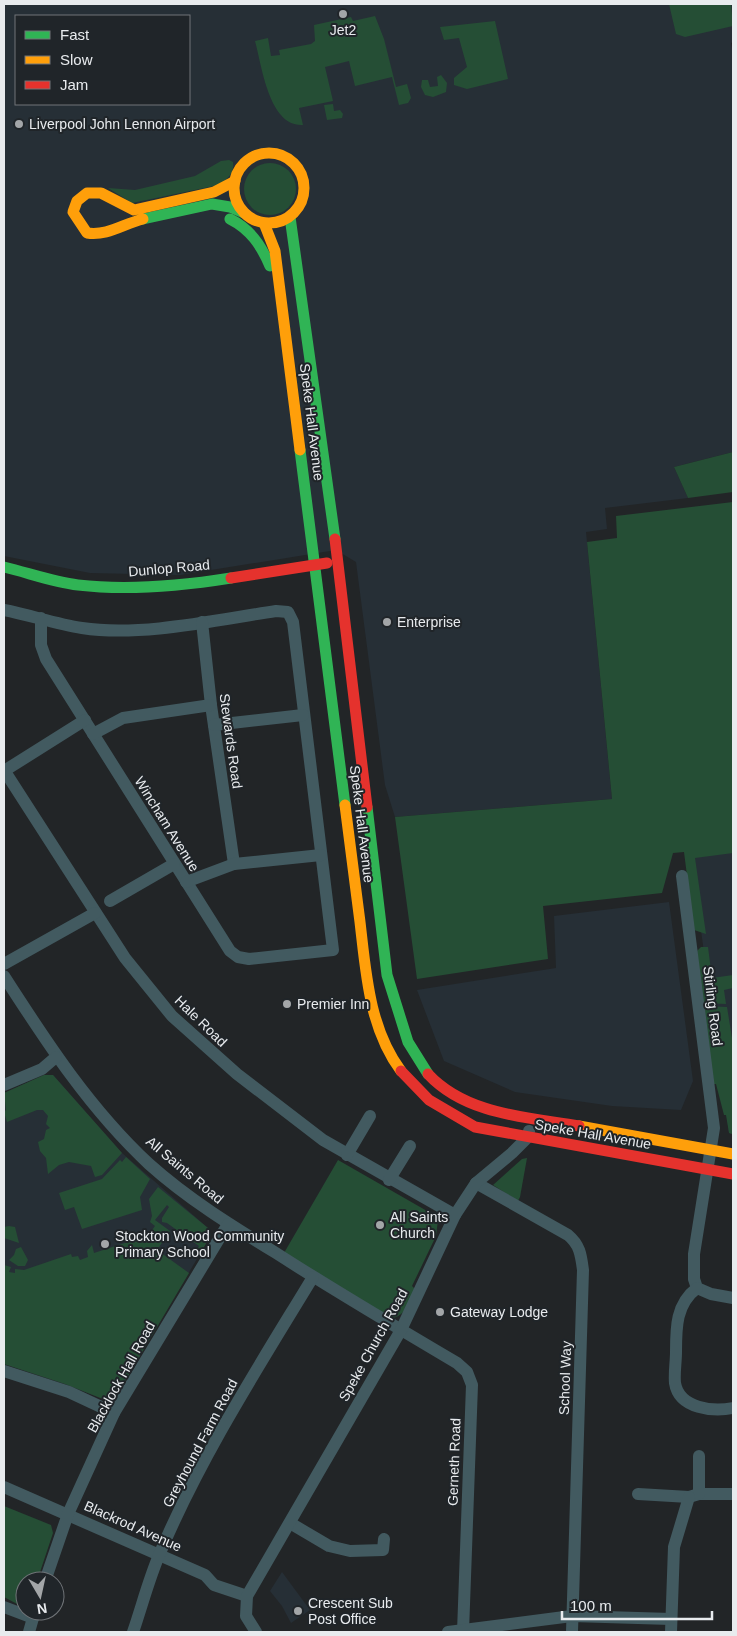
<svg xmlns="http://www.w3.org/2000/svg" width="737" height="1636" font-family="Arial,sans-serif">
<rect width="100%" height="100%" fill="#222527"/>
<g fill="#262f36" fill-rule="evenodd">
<path d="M4,4H733V42L731,43L733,54V452L674,467L688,498L605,508L607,529L586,532L612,799L395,817L385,785L356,562L336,550L180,575L90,573L4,556ZM16,16H189V104H16Z"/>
<path d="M733,845V1134L729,1133L690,851Z"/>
<path d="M669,902L693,1081L681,1110L612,1106L515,1092L444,1061L417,990L556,968L554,916Z"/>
<path d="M44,1075H53L122,1153L208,1228L211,1235L115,1398L108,1401L65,1384L4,1364V1093Z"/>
<path d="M282,1572L310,1610L291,1623L282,1606L270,1591Z"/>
</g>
<g fill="#254e35">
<path d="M669,4H731L733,26L685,37L676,34Z"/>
<path d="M375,16L384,39L396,87L407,84L411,98L408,103L399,105L392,77L355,86L349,61L325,67L333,101L299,108L303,125C269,127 262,66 255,41L268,38L271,56L280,55L279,50L311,44L315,41L314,25L351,17L353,21Z"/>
<path d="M495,21L508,79L467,89L454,85V78L467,67L459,38L444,40L440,27Z"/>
<path d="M441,75L447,83L446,92L433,97L425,95L421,87L422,80H428L430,87L438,86L437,77Z"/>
<path d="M333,104L334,111L340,110L343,114L342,118L327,120L324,105Z"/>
<path d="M229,160L233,162C235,173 227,179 219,185L132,203L108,188L135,190L195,176L221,161Z"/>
<circle cx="270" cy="189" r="26"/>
<path d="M733,452V492L688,498L674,467Z"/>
<path d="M733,502V853L695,858L706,934L694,930L684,852L673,853L662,893L543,906L548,959L417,979L395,817L612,799L587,542L617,538L616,516Z"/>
<path d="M701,947H708L712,978L733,975V988L724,990L726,1004L702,1003L697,951Z"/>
<path d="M702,1006L727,1007L733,1044V1139L732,1134L729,1133L726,1115H724L716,1084H713Z"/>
<path d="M44,1075H53L122,1153L102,1175L95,1177L91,1166L69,1162L59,1165L48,1174L46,1158L40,1151L38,1142L44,1139L46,1130L50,1128L46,1124L48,1116L43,1110H37L7,1122L4,1112L6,1110L4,1093Z"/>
<path d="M126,1157L150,1179L140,1197L142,1210L82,1229L74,1207L65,1210L59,1193L102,1179L120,1160L122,1162Z"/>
<path d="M527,1158L520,1197L518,1201L493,1185L522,1159Z"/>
<path d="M338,1160L434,1215L438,1220L436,1236L412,1286L415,1289C410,1300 406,1317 391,1318L284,1253Z"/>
<path d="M158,1187L208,1228L211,1235L201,1252L197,1250L199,1246L167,1223L162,1222V1218L169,1207L167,1205L155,1220L170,1231L157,1250L189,1273L115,1398L108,1401L65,1384L4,1364V1265L11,1267L9,1272L15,1273V1269L24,1270L71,1254L72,1257L78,1256L80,1260L88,1257L87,1251L92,1245L94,1253L140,1238L139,1232L150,1233L155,1226L150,1222L152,1216L149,1199Z"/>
<path d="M9,1226L15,1227L19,1243L4,1238V1227Z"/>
<path d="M21,1247L28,1260L25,1266H18L9,1260L14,1255L16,1249Z"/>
<path d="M4,1506L51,1525L53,1533L37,1581H25V1602L19,1605L4,1597Z"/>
</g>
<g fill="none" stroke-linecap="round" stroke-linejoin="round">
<g stroke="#425a60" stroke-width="12">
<path d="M4,610C30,615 56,624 82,628C141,637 216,620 276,611L288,612L293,622L333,950L249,959L238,957L230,951L46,659L41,645V618"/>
<path d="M202,622L211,705L234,864"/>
<path d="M214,725L303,715"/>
<path d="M93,734L123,718L211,705"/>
<path d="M4,770L125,958L172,1016L237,1074L323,1140L455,1215"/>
<path d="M4,771L85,720"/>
<path d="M682,876L714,1128L694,1254V1279L697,1288L711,1294L733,1298"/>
<path d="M186,882L234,864L321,855"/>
<path d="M110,901L174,864"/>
<path d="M4,964L95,913"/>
<path d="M4,976C47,1043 90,1109 149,1164C188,1199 232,1226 276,1253C335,1291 396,1327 457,1363L467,1372L472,1385L463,1632"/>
<path d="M4,1085L42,1069L56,1057"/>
<path d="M347,1155L370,1116"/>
<path d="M389,1180L410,1146"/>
<path d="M476,1183L568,1235C580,1245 581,1255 583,1270L572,1632"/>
<path d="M697,1288C676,1304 676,1327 676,1352C676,1362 674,1373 675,1383C679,1409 714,1412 733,1408"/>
<path d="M4,1371L69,1392L114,1413"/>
<path d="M4,1487L205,1575L214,1585L247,1596"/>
<path d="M638,1494L689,1497L699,1494H733"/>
<path d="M699,1494V1456"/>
<path d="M290,1523L329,1546L350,1551L383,1550L384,1539"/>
<path d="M45,1581L68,1514L114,1413L228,1224"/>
<path d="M4,1607L33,1618"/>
<path d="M29,1632L35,1611"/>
<path d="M133,1632C142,1606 149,1578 160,1553C201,1456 259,1366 313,1277"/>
<path d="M256,1632L246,1616L247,1596L401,1330L455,1215L476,1183L512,1153L528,1137L529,1131"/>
<path d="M448,1632L572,1616L671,1619"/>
<path d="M671,1632L674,1547L689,1497"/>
</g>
<g stroke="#30b455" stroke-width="11">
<path d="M290,217L335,539"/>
<path d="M143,219L212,204L230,207L244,213"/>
<path d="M230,219C250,229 261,245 270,266"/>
<path d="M300,450L345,805"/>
<path d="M4,567C29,573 53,582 78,585C129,591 181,586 231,578"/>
<path d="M367,807L387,975L408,1042L428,1074"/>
</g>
<g stroke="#ff9f0a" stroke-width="11">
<circle cx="269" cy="188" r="35"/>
<path d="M143,219C123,224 108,236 87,233L73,212L77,201L87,193H101L134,210L214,192L235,181"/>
<path d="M264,223L275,251L300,450"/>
<path d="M345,805C350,844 355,883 360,922C366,973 369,1028 401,1071"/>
<path d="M579,1126L733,1154"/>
</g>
<g stroke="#e5322d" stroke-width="11">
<path d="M335,539L367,807"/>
<path d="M231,578L327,563"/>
<path d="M401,1071L429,1100L475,1127L733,1174"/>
<path d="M428,1074C466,1115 527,1117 579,1126"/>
</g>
</g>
<g fill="#a3a6a8" stroke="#202529" stroke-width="2">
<circle cx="343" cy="14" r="5"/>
<circle cx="19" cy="124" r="5"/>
<circle cx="387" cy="622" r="5"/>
<circle cx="287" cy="1004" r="5"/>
<circle cx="380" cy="1225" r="5"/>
<circle cx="105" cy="1244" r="5"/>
<circle cx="440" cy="1312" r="5"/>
<circle cx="298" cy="1611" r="5"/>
</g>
<g text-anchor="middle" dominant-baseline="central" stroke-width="4" stroke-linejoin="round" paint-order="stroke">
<g font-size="14" fill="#e8ebee" stroke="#202529" text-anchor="start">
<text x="343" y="30" text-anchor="middle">Jet2</text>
<text x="29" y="124">Liverpool John Lennon Airport</text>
<text x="397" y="622">Enterprise</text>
<text x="297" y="1004">Premier Inn</text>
<text x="390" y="1217">All Saints<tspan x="390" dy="16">Church</tspan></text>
<text x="115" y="1236">Stockton Wood Community<tspan x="115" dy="16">Primary School</tspan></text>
<text x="450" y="1312">Gateway Lodge</text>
<text x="308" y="1603">Crescent Sub<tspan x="308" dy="16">Post Office</tspan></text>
</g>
<g font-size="14" fill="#e8ebee" stroke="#202529">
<text transform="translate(312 422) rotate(83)">Speke Hall Avenue</text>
<text transform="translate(169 568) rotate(-5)">Dunlop Road</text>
<text transform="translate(231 741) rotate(82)">Stewards Road</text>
<text transform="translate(167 824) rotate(58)">Wincham Avenue</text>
<text transform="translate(362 824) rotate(83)">Speke Hall Avenue</text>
<text transform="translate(713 1006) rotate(83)">Stirling Road</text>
<text transform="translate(201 1021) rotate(44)">Hale Road</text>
<text transform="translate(593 1134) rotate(10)">Speke Hall Avenue</text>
<text transform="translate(185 1170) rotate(40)">All Saints Road</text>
<text transform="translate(373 1345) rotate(-61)">Speke Church Road</text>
<text transform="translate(121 1377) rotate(-61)">Blacklock Hall Road</text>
<text transform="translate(565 1378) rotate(-88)">School Way</text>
<text transform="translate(200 1443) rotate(-62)">Greyhound Farm Road</text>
<text transform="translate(454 1462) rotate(-88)">Gerneth Road</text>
<text transform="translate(133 1526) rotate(24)">Blackrod Avenue</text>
</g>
</g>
<rect width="737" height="1636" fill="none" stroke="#e8ebee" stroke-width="10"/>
<rect x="15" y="15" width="175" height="90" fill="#202529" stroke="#707478"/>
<rect x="25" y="31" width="25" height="8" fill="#30b455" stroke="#707478"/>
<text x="60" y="40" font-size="15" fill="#e8ebee">Fast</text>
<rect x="25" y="56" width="25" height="8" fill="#ff9f0a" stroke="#707478"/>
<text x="60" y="65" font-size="15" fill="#e8ebee">Slow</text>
<rect x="25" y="81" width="25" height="8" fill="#e5322d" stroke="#707478"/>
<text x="60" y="90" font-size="15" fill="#e8ebee">Jam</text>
<g transform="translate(40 1596) rotate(171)"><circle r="24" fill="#202529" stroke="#707478"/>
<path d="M0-4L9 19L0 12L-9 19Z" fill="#a3a6a8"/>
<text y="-8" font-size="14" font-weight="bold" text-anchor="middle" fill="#e8ebee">N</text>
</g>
<path d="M562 1611v8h150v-8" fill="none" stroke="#e8ebee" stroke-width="2.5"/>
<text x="570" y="1611" font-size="15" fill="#e8ebee" stroke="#202529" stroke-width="4" paint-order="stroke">100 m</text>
</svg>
